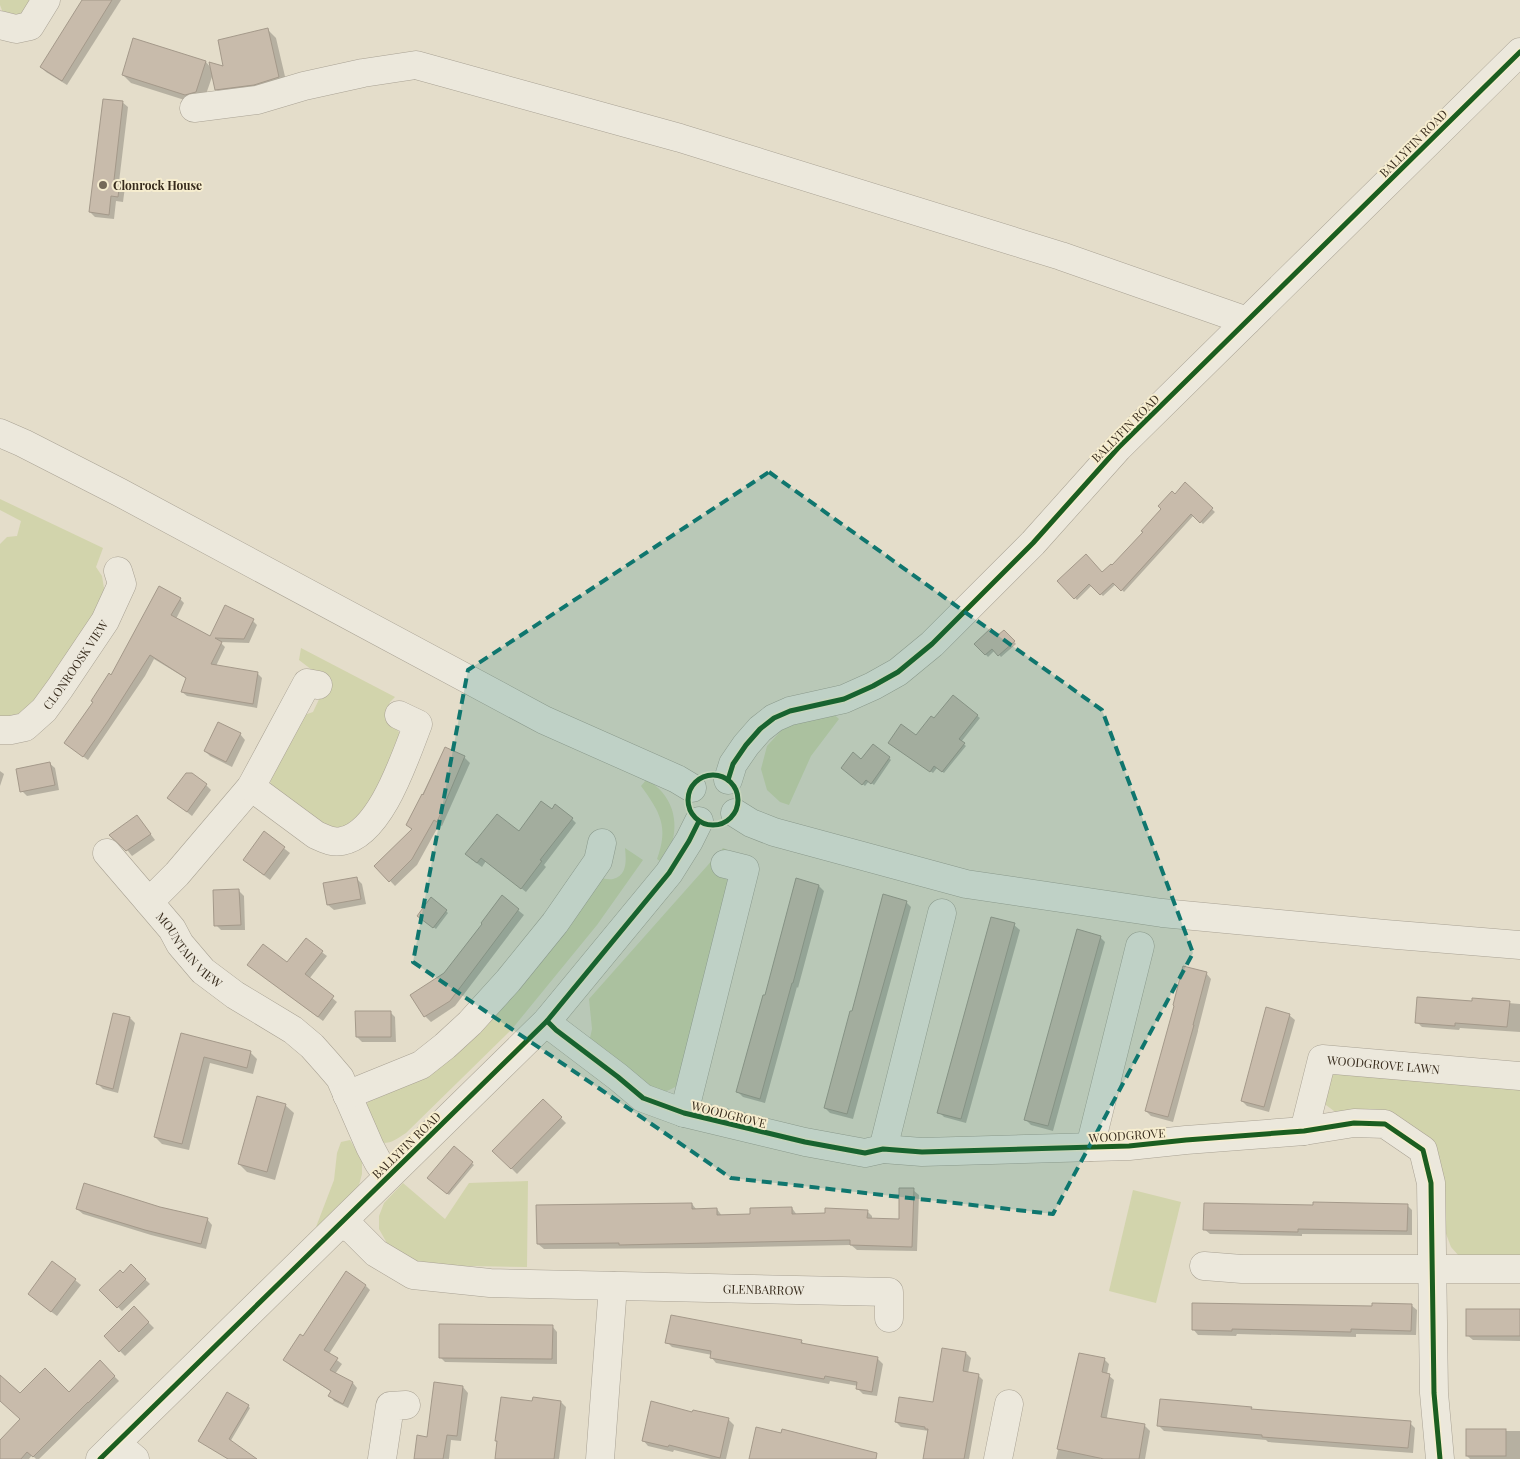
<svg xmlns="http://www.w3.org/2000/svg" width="1520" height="1459" font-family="'Playfair Display',serif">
<rect width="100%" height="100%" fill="#e4ddca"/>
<g fill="#d2d4ac">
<path d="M0,0H36L20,18L3,13L0,5Z"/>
<path d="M0,499L103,548L96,567L102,576L105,594L85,630L35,702C22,713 18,717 0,719V544L7,537L17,536L21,521L0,510Z"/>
<path d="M301,648L395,697L390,702L385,716L396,726L400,735C387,766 376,806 346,826C342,829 337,830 332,832L271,788L270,778L298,717L313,712L322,693V681L312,670L299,660Z"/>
<path d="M830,711L839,719L811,756L789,805L780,802L767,790L761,769L767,746L788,723Z"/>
<path d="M647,779C652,783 658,787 662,792C680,813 677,841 663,863L657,859C669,827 660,812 641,786Z"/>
<path d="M625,848L643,860L597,925L512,1029L406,1133C398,1138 391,1144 381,1143L365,1108L368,1102L414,1076L597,877C601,878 608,880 613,879C628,875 626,859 625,848Z"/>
<path d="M723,848L728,850L724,859L721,876L726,879L732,886L681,1082C673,1090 665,1092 654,1093L589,1042L592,1029L589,999Z"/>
<path d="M1338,1069L1520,1082V1256H1459L1451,1247L1445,1231L1427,1138L1408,1123L1381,1116L1342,1117L1326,1105L1320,1096L1322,1080Z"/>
<path d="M350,1140L362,1160V1174L359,1185L328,1219L316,1227L334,1180L337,1153L341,1142Z"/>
<path d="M528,1181L527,1267L413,1265L388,1245L379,1229V1216L384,1203L403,1183L445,1219L469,1183Z"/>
<path d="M1133,1190L1181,1202L1156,1303L1109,1291Z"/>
</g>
<g fill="#0003">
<path d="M83,0H121L67,85L46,72L41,67Z"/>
<path d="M268,30L276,38L287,85L224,97L216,89L213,74L204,100L194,103L131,83L123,75L206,62L211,68H225Z"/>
<path d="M122,102L128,107L119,182L125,187L123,202L116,201L114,219L95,217L90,212Z"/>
<path d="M1185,484L1215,512L1203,524L1194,515L1124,592L1116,584L1103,596L1092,585L1077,600L1059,581L1102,573L1112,567L1144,532Z"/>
<path d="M180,599L184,603L176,619L211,637L253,621L257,625L249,643L220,642L225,647L216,666L258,674L262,678L257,708L187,696L182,692L187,679L154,659L145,676L88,760L65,743L111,676Z"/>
<path d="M1004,631L1016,644L1001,657L995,650L988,657L976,644L998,636Z"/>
<path d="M953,696L980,718L961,742L966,746L944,773L937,768L933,773L889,743L916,737L934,720Z"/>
<path d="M240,734L245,740L232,767L210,756L205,751Z"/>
<path d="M445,749L464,757L470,763L442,826L439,825L417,865L395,886L376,866L413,830L407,825Z"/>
<path d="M889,758L891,760L874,785L869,781L865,786L845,770L862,760Z"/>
<path d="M49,763L55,768L59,790L27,796L22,791Z"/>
<path d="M0,771L4,774L0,786Z"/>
<path d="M206,785L211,790L192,816L169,798Z"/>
<path d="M552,810L572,819L576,823L544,865L546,867L526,892L486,861L482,867L471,859L519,833Z"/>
<path d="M137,816L155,840L132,856L124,846Z"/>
<path d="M264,833L290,853L270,880L250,865Z"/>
<path d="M357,879L362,884L366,904L334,910L328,905Z"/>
<path d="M819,886L824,891L798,988L797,987L765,1103L743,1097L738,1092L766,997Z"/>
<path d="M239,891L244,896L245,930H221L216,925Z"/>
<path d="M502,897L524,915L455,1006L431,1022L425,1016L412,995L445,974L484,924Z"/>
<path d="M906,902L911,907L853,1119L830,1113L825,1108L853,1013Z"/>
<path d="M446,911L448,913L436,929L421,918Z"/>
<path d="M1014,925L1020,930L966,1123L944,1117L939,1112Z"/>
<path d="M1100,937L1105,942L1053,1131L1031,1125L1026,1120Z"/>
<path d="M306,940L327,956L309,979L337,1002L323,1021L254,969L288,964Z"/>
<path d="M1206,973L1211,979L1198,1030V1031L1173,1122L1151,1116L1146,1111Z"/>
<path d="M1473,1000L1520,1004V1032L1460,1028L1459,1030L1422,1027L1417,1022L1473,1002Z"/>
<path d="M390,1012L395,1017L396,1042H362L357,1037Z"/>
<path d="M1289,1015L1295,1020L1269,1112L1247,1106L1242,1101Z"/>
<path d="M130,1018L135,1023L118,1093L103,1089L98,1084Z"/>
<path d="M181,1035L250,1052L257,1059L253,1074L210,1063L189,1150L162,1144L155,1137Z"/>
<path d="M543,1100L566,1123L517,1174L494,1151Z"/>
<path d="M285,1105L294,1113L275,1180L247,1172L239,1164Z"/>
<path d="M454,1148L474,1165L449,1195L429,1178Z"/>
<path d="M913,1190L919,1195L917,1251L857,1250L851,1245L708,1248L544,1249L538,1244L692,1204L697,1210L717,1209L722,1216L752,1215L792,1208L797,1215L867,1211L872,1216V1219L900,1220Z"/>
<path d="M1407,1205L1412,1210V1235L1302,1234V1236L1210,1234L1204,1229L1314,1206Z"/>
<path d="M159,1208L207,1219L212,1225L206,1249L151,1235L83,1214L77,1209Z"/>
<path d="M131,1266L150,1284L122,1311L101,1290L123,1275Z"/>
<path d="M75,1280L81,1285L57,1316L34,1299Z"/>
<path d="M366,1286L370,1290L329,1354L342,1364L335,1374L353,1383L357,1388L348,1408L334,1401L330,1396L332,1392L290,1365L285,1360L304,1338Z"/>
<path d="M1411,1305L1417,1310L1416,1335L1356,1334V1337L1237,1334L1236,1336L1198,1335L1193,1329L1373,1307Z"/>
<path d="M134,1308L154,1328L125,1356L105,1336Z"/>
<path d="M1520,1310V1341L1473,1340L1467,1335Z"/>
<path d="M552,1326L557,1332V1364L445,1362L440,1357Z"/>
<path d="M801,1341L805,1345L878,1359L883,1364L877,1396L863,1394L857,1388L858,1386L830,1381L829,1384L716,1363L711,1357L712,1355L672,1347L667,1342Z"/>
<path d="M966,1353L971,1358L968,1373L978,1375L983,1380L969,1459H924L929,1431L901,1427L896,1422L934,1404Z"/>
<path d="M1080,1354L1104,1359L1109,1364L1107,1374L1114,1380L1106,1422L1107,1424L1100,1459H1056Z"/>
<path d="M100,1362L119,1381L39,1459H36L32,1455L29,1459H4L0,1456V1442L21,1419L0,1400V1376L20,1394H69Z"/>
<path d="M463,1387L468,1393L461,1441L451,1440L449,1459H416Z"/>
<path d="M533,1402H561L566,1407L559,1459H496L498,1443L496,1441Z"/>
<path d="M248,1406L250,1408L230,1442L255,1459H228L200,1441Z"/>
<path d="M1251,1409L1253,1411L1410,1423L1415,1428L1413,1453L1268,1442L1266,1440L1164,1431L1158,1425Z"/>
<path d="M693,1413L729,1420L734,1425L726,1459H711L674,1450L673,1452L648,1446L643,1440Z"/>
<path d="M1145,1426L1150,1431L1145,1459H1124Z"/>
<path d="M1467,1431H1520V1459H1470L1467,1456Z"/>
</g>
<g fill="#c8bbab" stroke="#a4998a">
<path d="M82,0H112L62,81L40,67Z"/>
<path d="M268,28L279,77L254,85L215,90L209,62L223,66L218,40Z"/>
<path d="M133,38L206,61L196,92L185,95L122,75Z"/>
<path d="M103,99L123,101L114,180L120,181L118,197L111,196L109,215L89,212Z"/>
<path d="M1185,482L1213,508L1200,523L1191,514L1121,591L1113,583L1100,595L1089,584L1074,599L1057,581L1086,554L1102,572L1111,564L1112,565L1143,532L1141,531L1161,509L1158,506L1172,491L1175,494Z"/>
<path d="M159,586L181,598L171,615L210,636L225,605L254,619L244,639L215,638L222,642L211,664L258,672L253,704L181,692L186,678L150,655L108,721L83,757L64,743L93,702L91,701L109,673L111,675Z"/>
<path d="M991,628L998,635L1004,630L1015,641L998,656L992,649L985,655L974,644Z"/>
<path d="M953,695L978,715L959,739L965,743L942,772L934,766L930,772L888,743L901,724L916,735L931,716L934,718Z"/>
<path d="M218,722L241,733L226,762L204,751Z"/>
<path d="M873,744L890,757L871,784L866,780L862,785L841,768L853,752L861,759Z"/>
<path d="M445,747L465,756L437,822L434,820L412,859L389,882L374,866L412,829L406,825L422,794L423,795Z"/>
<path d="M50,762L55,785L20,792L16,769Z"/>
<path d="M186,773H192L207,784L187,812L167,798Z"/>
<path d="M541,801L552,809L555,804L573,818L540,860L542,861L521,889L481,858L477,863L465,854L497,814L519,831Z"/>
<path d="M137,815L151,834L126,851L109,835Z"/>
<path d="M264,831L285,847L264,875L243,860Z"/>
<path d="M357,877L361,899L327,905L323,883Z"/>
<path d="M796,878L819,885L793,983H792L760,1099L736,1092L763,995H765Z"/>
<path d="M239,889L241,925L214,926L213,890Z"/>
<path d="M883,894L907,901L847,1114L824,1108L850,1011H852Z"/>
<path d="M502,895L519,909L450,1001L424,1017L410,995L444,973L482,924L481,923Z"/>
<path d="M431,897L447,910L433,928L417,916Z"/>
<path d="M991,917L1015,923L961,1119L937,1113Z"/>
<path d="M1077,929L1101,936L1048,1126L1024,1120Z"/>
<path d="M306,938L323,951L305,974L334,996L318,1017L247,965L263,944L287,962Z"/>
<path d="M1183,966L1207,972L1193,1025H1194L1168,1117L1145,1111L1174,1006L1173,1005Z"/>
<path d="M1417,997L1472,1001V998L1510,1001L1507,1027L1455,1023V1026L1415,1023Z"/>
<path d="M1266,1007L1290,1014L1264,1107L1241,1101Z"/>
<path d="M355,1011H391V1037H356Z"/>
<path d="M113,1013L130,1017L113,1089L96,1084Z"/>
<path d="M181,1033L251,1051L247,1068L204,1057L182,1144L154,1137Z"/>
<path d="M257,1096L286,1104L267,1172L238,1164Z"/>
<path d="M543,1099L562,1117L511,1169L492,1151Z"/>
<path d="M454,1146L473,1162L447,1194L427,1178Z"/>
<path d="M84,1183L160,1207L208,1218L201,1244L145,1230L76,1209Z"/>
<path d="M899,1188H914L912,1247L850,1245V1240L619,1245V1243L537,1244L536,1205L692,1203V1209L717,1208V1215L750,1214V1208L792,1207V1214L825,1213V1208L868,1210L867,1218L899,1219Z"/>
<path d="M1313,1202L1408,1204L1407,1231L1298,1229V1232L1203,1230L1204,1203L1313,1205Z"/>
<path d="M52,1261L76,1279L51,1312L28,1294Z"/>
<path d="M131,1264L146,1279L117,1308L99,1290L120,1270L123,1273Z"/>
<path d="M346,1271L366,1285L324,1350L338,1358L330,1370L353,1382L343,1404L328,1396L331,1391L283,1360L300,1334L303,1336Z"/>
<path d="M1192,1303L1372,1306V1303L1412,1304L1411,1331L1351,1329V1332L1232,1329V1331L1192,1330Z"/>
<path d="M134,1306L149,1322L119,1352L104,1336Z"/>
<rect x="1466" y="1309" width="54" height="27"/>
<path d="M671,1315L802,1340L801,1343L878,1357L872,1392L856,1389L857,1382L825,1376L824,1379L710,1358L711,1351L665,1343Z"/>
<path d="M439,1324L553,1325L552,1359L439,1358Z"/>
<path d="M942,1348L966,1352L963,1371L979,1374L964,1459H923L928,1429H925V1427L895,1422L899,1397L933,1402Z"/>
<path d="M1079,1353L1105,1358L1102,1372L1110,1374L1101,1417L1145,1424L1139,1459H1104L1057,1449Z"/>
<path d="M100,1360L115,1376L88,1403V1402L33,1457L27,1452L21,1459H0V1440L20,1419L0,1401V1375L20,1393L45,1368L69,1392Z"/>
<path d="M434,1382L463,1386L457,1436L447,1435L443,1459H414L417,1435L427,1437Z"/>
<path d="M227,1392L249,1405L229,1439L257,1459H228L198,1441Z"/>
<path d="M501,1397L532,1401L533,1397L561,1401L554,1459H495L497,1441H495Z"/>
<path d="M1160,1399L1252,1407L1251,1409L1411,1421L1408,1448L1262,1437V1435L1157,1426Z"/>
<path d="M651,1401L692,1412L693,1410L729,1418L720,1458L669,1445L668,1447L642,1441Z"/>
<path d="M756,1427L781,1433L782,1429L877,1453L876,1459H749Z"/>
<rect x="1466" y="1429" width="40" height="27"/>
</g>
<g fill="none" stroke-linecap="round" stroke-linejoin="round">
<defs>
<g id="minor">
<path d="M0,25L16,29L30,26L46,0"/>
<path d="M194,108L257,100L304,86L363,73L416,65L680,138L1061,256L1247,321"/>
<path d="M0,433L23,443L119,492L544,720L677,779L692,788"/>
<path id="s1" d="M318,685L307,683L251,787L177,874L149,902L172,929L180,944L203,971L235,995L293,1030L312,1046L328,1064L340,1078L370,1147L378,1162L388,1176"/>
<path id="s2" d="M0,730H11L25,727L44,710L60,688L105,621L122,584L118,571"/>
<path d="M728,780L733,764L746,745L760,729L774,718L790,711L844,699L873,686L898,672L932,644L1033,543L1118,448L1520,52"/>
<path d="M251,787L316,835C325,839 332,843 342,841C381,834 405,757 418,724L399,715"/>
<path d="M735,813L751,823L774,832L966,884L1162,913L1385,934L1520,945"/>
<path d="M107,853L149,902"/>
<path d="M547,1021L556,1030L618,1077L643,1098L684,1113L805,1142L865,1153L883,1149L922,1152L1129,1146L1186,1140L1304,1131L1354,1123L1385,1124L1423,1150L1431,1183L1434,1393L1440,1459"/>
<path d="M347,1095L421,1065L445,1046L470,1023L508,981L555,923L598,861L602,843"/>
<path d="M684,1113L745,869L725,864"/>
<path id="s3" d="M1304,1131L1322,1059L1520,1076"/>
<path d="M1090,1147L1140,946"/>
<path d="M883,1149L942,913"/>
<path id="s4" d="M341,1224L353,1230L376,1253L413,1275L490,1283L889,1292V1318"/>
<path d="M1204,1266L1242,1269H1520"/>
<path d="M116,1443L135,1459"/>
<path d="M100,1459L547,1021L669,873L689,841L699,821"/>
<path d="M382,1459L390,1406L406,1405"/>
<path d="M600,1459L613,1286"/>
<path d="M998,1459L1009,1404"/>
</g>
</defs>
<use href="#minor" stroke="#a9a294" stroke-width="29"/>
<use href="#minor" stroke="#ece8dc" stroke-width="28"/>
<defs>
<g id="cycleway">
<circle cx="713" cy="800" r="25"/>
<path d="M728,780L733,764L746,745L760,729L774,718L790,711L844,699L873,686L898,672L932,644L1033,543L1118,448L1520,52"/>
<path d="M547,1021L556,1030L618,1077L643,1098L684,1113L805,1142L865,1153L883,1149L922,1152L1129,1146L1186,1140L1304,1131L1354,1123L1385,1124L1423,1150L1431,1183L1434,1393L1440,1459"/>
<path d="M100,1459L547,1021L669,873L689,841L699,821"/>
</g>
</defs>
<use href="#cycleway" stroke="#f6edcf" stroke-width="8"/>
<use href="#cycleway" stroke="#1b5e20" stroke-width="5"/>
</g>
<path fill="#0f766e" fill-opacity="0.2" stroke="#0f766e" stroke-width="4" stroke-dasharray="10 6" stroke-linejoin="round" d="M769,472L1102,710L1193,953L1053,1214L731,1178L413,962L468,670Z"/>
<circle fill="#746959" stroke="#f6edcf" stroke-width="2" cx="103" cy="185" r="5"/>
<g text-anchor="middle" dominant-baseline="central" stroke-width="4" stroke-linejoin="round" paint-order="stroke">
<g font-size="12" fill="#372b1c" stroke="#f6edcf">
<text transform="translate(1413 143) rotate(-45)">BALLYFIN ROAD</text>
<text transform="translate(1125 428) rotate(-45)">BALLYFIN ROAD</text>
<text stroke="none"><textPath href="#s2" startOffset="106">CLONROOSK VIEW</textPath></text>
<text stroke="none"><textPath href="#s1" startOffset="346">MOUNTAIN VIEW</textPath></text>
<text stroke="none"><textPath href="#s3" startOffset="136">WOODGROVE LAWN</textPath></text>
<text transform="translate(729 1114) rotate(14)">WOODGROVE</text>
<text transform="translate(1127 1135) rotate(-4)">WOODGROVE</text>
<text transform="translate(406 1145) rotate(-44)">BALLYFIN ROAD</text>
<text stroke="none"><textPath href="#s4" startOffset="440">GLENBARROW</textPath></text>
</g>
<g font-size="12" font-weight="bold" fill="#372b1c" stroke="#f6edcf" text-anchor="start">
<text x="113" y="185">Clonrock House</text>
</g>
</g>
</svg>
